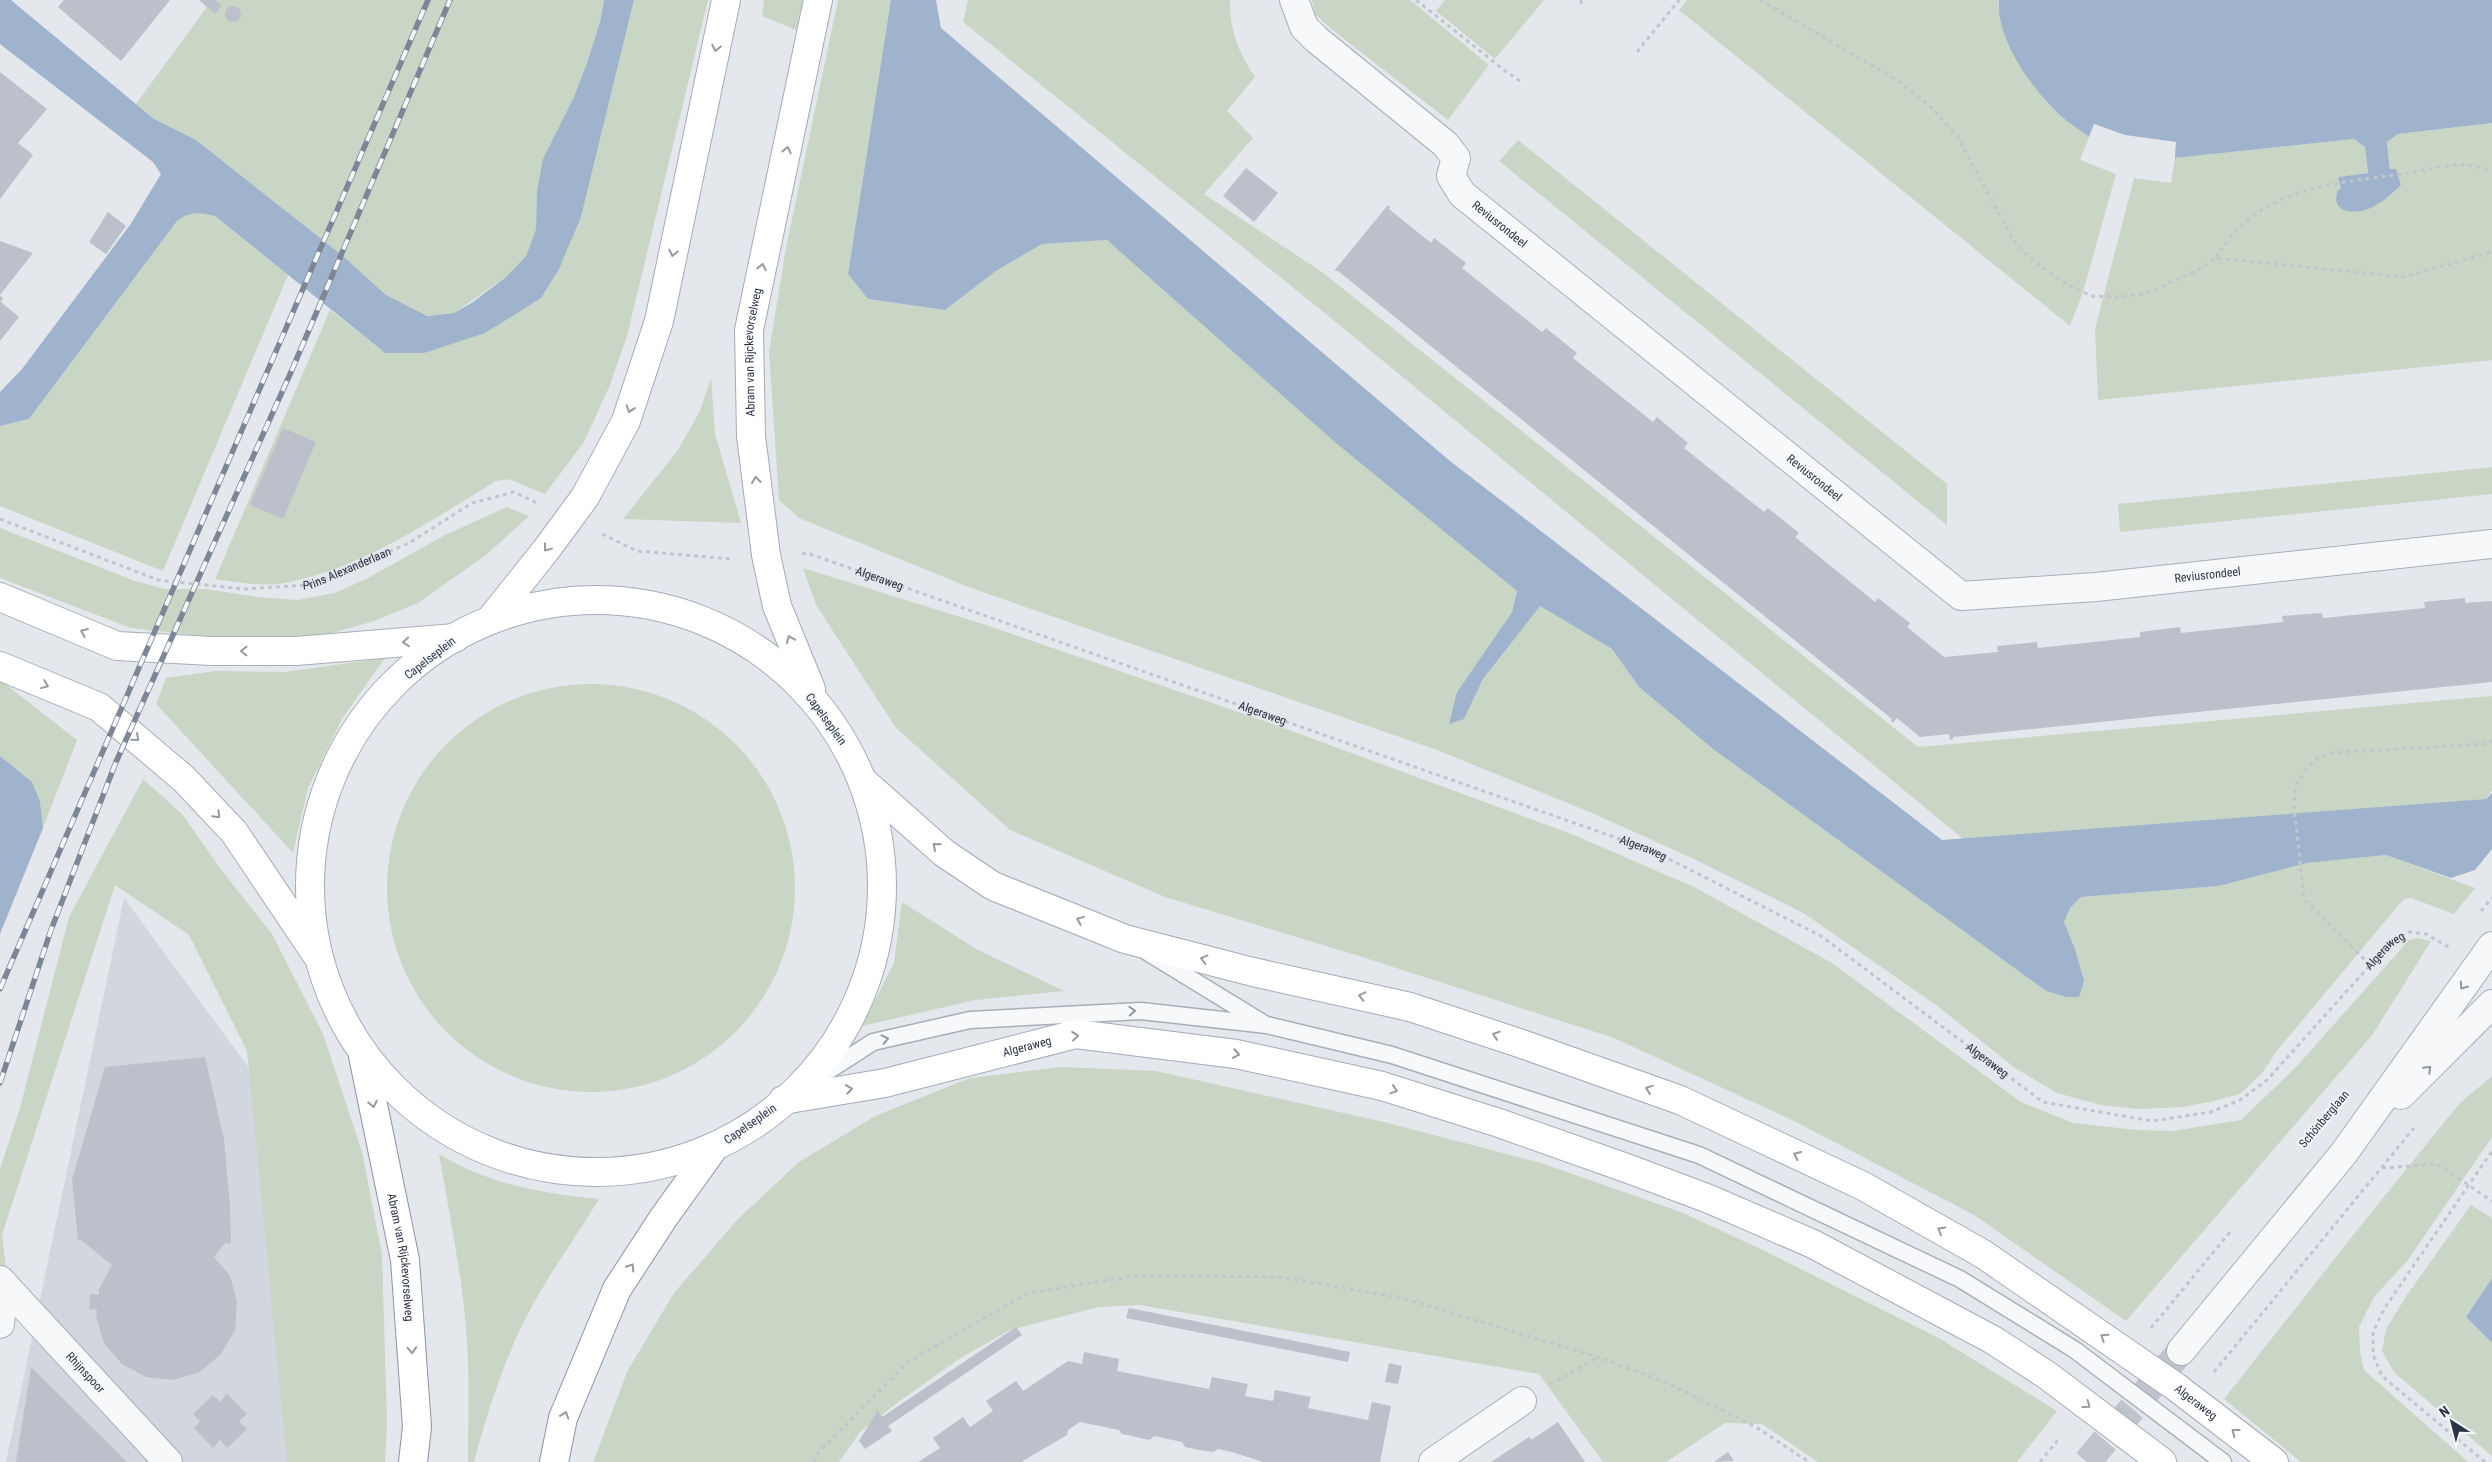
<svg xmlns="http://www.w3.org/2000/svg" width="2492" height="1462" font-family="'Roboto Condensed',sans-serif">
<rect width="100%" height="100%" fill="#e4e7ec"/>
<path fill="#d2d6de" d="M124,898L271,1098L333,1462H6Z"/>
<g fill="#c9d6c5">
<path d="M212,0H604L600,22L587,63L537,191L536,229L526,256L506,277L454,313L426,316L386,295L343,256L196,140L154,119L136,104Z"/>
<path d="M634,0H708L627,336L610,385L584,442L545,494L509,479L496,481C432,520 359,570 284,583C261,587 237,582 215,579L330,310L385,353L485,333L509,317L581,217Z"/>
<path d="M764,0H803L796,30L762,16Z"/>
<path d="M838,0H892L848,274L868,299L945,310L996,271L1042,244L1107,240L1517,591L1512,612L1457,692L1464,719L1483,679L1539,605L1612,649L1639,687L1713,749L2046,991L2066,997L2075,949L2064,922L2070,908L2081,897L2219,886L2307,863L2386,855L2475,888L2454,914L2411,898L2403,900L2279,1048L2262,1073L2240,1094L2214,1101L2183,1107L2138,1109L2101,1105L2057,1093L2015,1068L1936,1005L1805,914L1692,858L1592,813L1437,750L971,588L799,518L779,500L769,352L786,248Z"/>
<path d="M968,0H1230C1230,32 1238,51 1255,77L1227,111L1253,138L1204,194L1322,272L1918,747L2492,696V790L2486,799L1982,845L1962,838L1342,327L963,22Z"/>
<path d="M1312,0H1410L1489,65L1448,120L1330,28L1315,14Z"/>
<path d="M1445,0H1544L1495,59L1436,11Z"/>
<path d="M1687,0H1999L1998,8L2062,117L2089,137L2080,160L2116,174L2083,292L2070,326L1679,10Z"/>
<path d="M2492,123V360L2098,400L2095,329L2134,178L2171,183L2175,158L2354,139L2365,147L2368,173L2338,177L2370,208L2391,195L2401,185L2391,170L2387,142L2398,134Z"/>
<path d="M1518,140L1947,484V525L1499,161Z"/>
<path d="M200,212L215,216L288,275L163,571L0,506V426L29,419L177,221L186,214Z"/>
<path d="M711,378L715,434L741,523L623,519L678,450L700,411Z"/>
<path d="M2492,467V494L2120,532L2118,504Z"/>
<path d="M507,507L529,516L486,555L418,603L374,621L329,634L300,638L228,639L131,628L0,578V528L135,581L165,589H205L257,597L297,600L335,593L370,577L445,535Z"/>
<path d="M803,568L986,625L1270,723L1574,835L1694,887L1832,963L2021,1102L2073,1123L2137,1130L2173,1131L2241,1120L2296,1067L2409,940L2417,938L2431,941L2373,1034L2126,1321L1974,1215L1794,1121L1614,1038L1359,956L1165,897L1010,830L896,728L816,605Z"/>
<path d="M385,658L342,719L308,788L293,853L156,704L166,678L215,671L285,672Z"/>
<path d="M0,680L77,740L43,828L40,801L32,782L0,756Z"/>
<circle cx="591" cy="888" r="204"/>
<path d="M143,779L182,814L223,872L272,934L323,1034L362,1152L382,1254L387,1423L385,1462H287L247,1051L189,935L115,885L2,1235L8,1284L0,1276V1169L20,1108L69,917Z"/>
<path d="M902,902L978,950L1064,991L975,1000L862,1026L894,963Z"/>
<path d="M1062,1067L1156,1071L1384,1122L1541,1163L1681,1212L1765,1251L1937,1337L2057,1411L2017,1462H1818L1762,1424L1725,1423L1666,1462H1603L1539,1374L1140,1305L1099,1307L1010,1330L959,1359L897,1403L860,1432L839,1462H593L628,1370L674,1293L737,1220L799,1162L875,1116L970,1078Z"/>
<path d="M2492,1076V1137L2408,1260L2374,1297L2359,1327L2360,1352L2364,1370L2468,1462H2301L2224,1399L2362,1224L2459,1104Z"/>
<path d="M439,1154C488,1184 543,1194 599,1199C570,1246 536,1292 514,1343C497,1382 485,1421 474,1462H468C468,1417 470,1373 466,1328C461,1270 449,1212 439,1154Z"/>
<path d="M2471,1205L2492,1218V1278L2466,1317L2492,1343V1456L2394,1372L2382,1351L2386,1329L2407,1295Z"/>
</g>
<g fill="#9fb4cc">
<path d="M0,0H11L154,119L196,140L343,256L386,295L427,316L454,313L473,302L506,277L526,256L536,229L537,191L543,159L573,99L587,63L600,22L604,0H634L581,217L559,269L541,298L485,333L424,353H385L215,216C200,212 190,211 177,221L29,419L0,426V392L22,369L130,225L161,174L153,162L0,44Z"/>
<path d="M891,0H936L941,28L1450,461L1942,840L2486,799L2492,793V849L2475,870L2451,878L2386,855L2307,863L2219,886L2081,897L2070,908L2064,922L2075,949L2084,981L2079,997H2066L2046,991L1713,749L1639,687L1612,649L1540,606L1483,679L1464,719L1449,724L1457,692L1512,612L1517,591L1336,443L1107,240L1042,244L996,271L945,310L868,299L848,274Z"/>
<path d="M1999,0H2492V123L2398,134L2387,142L2390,169H2396L2401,185C2386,200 2366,217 2344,210C2335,207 2335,198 2338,190L2341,189L2338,177L2368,173L2365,147L2354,139L2175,158L2176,142L2125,135L2094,124L2089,137C2080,130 2070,124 2061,116C2033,90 1996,40 1999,0Z"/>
<path d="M0,756L32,782L40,801L43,828L0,934Z"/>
<path d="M2492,1278V1343L2466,1317Z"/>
</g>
<g fill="#bbc0ca">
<path d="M64,0H170L121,61L58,7Z"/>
<path d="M199,0H215L222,5L215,14Z"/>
<circle cx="233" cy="14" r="8"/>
<path d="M0,72L47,109L18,143L33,155L0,199Z"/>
<path d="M1246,168L1278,193L1254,222L1223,196Z"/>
<path d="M1388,205L1390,207L1389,209L1431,243L1434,238L1466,263L1462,268L1542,332L1546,328L1577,353L1573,358L1653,422L1657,417L1688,443L1684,448L1764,512L1768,508L1799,533L1795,537L1875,602L1878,598L1910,623L1907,627L1944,657L1998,652L1997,646L2037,642L2038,648L2140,637V632L2180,627L2181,633L2283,622L2282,616L2322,613L2323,618L2425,608L2424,602L2465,598V603L2492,601V682L1953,737V739L1950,740L1949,734L1920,737L1897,718L1893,723L1891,721L1892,719L1338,271H1334Z"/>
<path d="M108,212L126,226L106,254L89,242Z"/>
<path d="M0,241L33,253L0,295Z"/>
<path d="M0,296L3,298L1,302L19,317L0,341Z"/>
<path d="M283,428L316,442L283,519L250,505Z"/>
<path d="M205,1057L224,1139L230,1205L231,1244L225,1243L214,1257L230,1276L237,1302L235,1330L221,1354L200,1372L173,1380L146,1377L122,1364L104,1343L96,1316L97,1310L89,1309L90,1294L99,1295V1289L112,1265L81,1240H78L72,1180L105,1067Z"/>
<path d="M1129,1308L1350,1352L1348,1362L1126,1318Z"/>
<path d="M1016,1327L1022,1335L888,1426L892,1431L865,1449L859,1441L878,1410L882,1417Z"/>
<path d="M1084,1352L1119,1359L1117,1371L1209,1389L1212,1377L1248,1384L1245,1396L1273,1401L1275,1390L1311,1397L1308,1408L1368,1420L1372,1402L1391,1406L1380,1462H1263L1232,1452L1218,1449L1213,1452L1199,1450L1185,1447L1182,1442L1154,1436L1150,1440L1122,1434L1119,1430L1080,1422L1068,1430L1067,1435L1021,1462H918L940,1448L933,1438L963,1417L970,1427L993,1411L986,1401L1016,1381L1023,1391L1068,1361L1082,1364Z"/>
<path d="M1389,1363L1402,1366L1398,1384L1385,1382Z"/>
<path d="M31,1367L127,1462H16Z"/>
<path d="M227,1394L247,1414L239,1421L247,1429L227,1448L220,1440L213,1448L194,1428L200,1421L193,1414L213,1395L220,1402Z"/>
<path d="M1558,1422L1585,1462H1491L1529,1437L1531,1440Z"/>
<path d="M1728,1452L1734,1461L1714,1462Z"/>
</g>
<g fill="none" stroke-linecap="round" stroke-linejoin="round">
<path stroke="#bfc3cb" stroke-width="28" stroke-dasharray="28 14" stroke-linecap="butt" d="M2087,1462L2181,1351"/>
<defs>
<g id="service">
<path d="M1147,952L1263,1023"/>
<path d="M794,1093L873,1042L970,1020L1141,1011L1267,1025L1392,1055L1699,1155L1960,1279L2075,1350L2223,1462"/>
</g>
<g id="minor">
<path id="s3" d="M1294,0L1304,27L1316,39L1445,144L1456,158L1451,176L1462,194L1961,596L2096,587L2492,544"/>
<path id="s4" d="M0,1280L168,1462"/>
<path d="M0,1324L4,1284"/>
<path d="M1433,1462L1522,1401"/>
</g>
<g id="tertiary">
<path d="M2401,1095L2492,1004"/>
<path d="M2181,1351L2344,1153L2492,946"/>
</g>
<g id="secondary">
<path d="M0,597L117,646L212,651H296L455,638"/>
<path d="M0,666L99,707L184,779L234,832L316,954"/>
</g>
<g id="primary">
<circle cx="596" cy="886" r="286"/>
<path d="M490,620L546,550L585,497L626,421L659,321L726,0"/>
<path id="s5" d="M811,689L777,606L766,555L751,436L749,330L818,0"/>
<path id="s6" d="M865,783L944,853L993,886L1125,939L1253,972L1410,1007L1519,1043L1680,1100L1863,1186L1983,1254L2176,1387L2274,1462"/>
<path id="s7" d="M783,1100L885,1083L1076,1034L1236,1054L1382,1086L1499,1123L1629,1169L1709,1199L1813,1244L1993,1340L2048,1376L2162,1462"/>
</g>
<g id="trunk">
<path id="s8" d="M363,1056L405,1260L417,1427L413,1462"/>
<path d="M554,1462L563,1418L617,1289L664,1217L713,1149"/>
</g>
</defs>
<use href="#service" stroke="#a9aeb7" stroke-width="19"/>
<use href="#minor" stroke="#a9aeb7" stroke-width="30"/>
<use href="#tertiary" stroke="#a9aeb7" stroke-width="30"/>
<use href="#secondary" stroke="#a9aeb7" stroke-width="30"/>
<use href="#primary" stroke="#a3abb8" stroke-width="30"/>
<use href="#trunk" stroke="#8b94a3" stroke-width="30"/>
<g stroke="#c2c5cb" stroke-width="3" stroke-dasharray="4 4" stroke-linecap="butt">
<path d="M1416,0L1504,70L1520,81"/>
<path d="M1581,0L1582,8"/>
<path d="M1760,0L1892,77L1927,103L1957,136L2014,241L2035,262L2063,282L2091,296L2118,297L2145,294L2198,270L2216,258L2403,277L2492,252"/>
<path d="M1637,52L1679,0"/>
<path d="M2216,258C2258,188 2329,184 2402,174C2422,171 2446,164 2466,165C2474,165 2484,169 2492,171"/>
<path id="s1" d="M0,519L158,580L243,589L310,585L409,543L472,503L514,492L537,503"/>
<path d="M602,534L637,551L731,559"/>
<path id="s2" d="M802,554L807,553L1651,850L1821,936L2043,1102L2152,1121L2211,1112L2240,1100L2267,1080L2390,943L2409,932L2426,934L2450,948"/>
<path d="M2481,911L2492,898"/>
<path d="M2370,965L2304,899L2294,806L2295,786L2305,771L2318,758L2329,753L2484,744L2492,741"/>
<path d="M2382,1168L2437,1164L2492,1201"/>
<path d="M2151,1328L2230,1232"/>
<path d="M2214,1372L2414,1128"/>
<path d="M1550,1385L1598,1357"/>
<path d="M814,1462L818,1453L908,1362L1028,1293L1135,1276L1281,1277L1402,1298L1598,1357L1665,1382L1756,1427L1809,1462"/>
<path d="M2040,1462L2058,1440"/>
<path d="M2485,1462L2382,1376L2373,1355V1332L2384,1309L2492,1151"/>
</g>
<use href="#service" stroke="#f7f8fa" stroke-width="16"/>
<use href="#minor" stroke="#f7f8fa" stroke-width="28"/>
<use href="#tertiary" stroke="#f7f8fa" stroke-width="28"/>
<use href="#secondary" stroke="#fff" stroke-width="28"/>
<use href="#primary" stroke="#fff" stroke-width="28"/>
<use href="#trunk" stroke="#fff" stroke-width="28"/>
<defs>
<g id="rail">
<path d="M0,989L428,0"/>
<path d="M0,1083L51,930L116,762L291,372L450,0"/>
</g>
</defs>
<use href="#rail" stroke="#7d8696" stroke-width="5.5"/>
<use href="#rail" stroke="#f4f6f9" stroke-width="4" stroke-dasharray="11" stroke-linecap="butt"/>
</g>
<defs><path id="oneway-chevron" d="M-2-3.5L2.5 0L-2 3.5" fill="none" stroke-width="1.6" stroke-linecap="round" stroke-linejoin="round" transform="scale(1.25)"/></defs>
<g stroke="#959aa2">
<use href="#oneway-chevron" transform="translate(716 48) rotate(102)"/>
<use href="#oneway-chevron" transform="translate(787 150) rotate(-78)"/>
<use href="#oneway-chevron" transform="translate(673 253) rotate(102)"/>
<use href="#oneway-chevron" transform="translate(762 267) rotate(-78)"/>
<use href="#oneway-chevron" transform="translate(630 409) rotate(109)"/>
<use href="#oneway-chevron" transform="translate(756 480) rotate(-97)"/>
<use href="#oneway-chevron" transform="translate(547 548) rotate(127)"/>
<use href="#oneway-chevron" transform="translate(84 632) rotate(-157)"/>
<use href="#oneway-chevron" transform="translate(790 639) rotate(-112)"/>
<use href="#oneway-chevron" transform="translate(406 642) rotate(175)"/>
<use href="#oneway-chevron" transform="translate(244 651) rotate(-180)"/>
<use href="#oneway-chevron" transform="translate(45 685) rotate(22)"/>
<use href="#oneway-chevron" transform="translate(136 738) rotate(41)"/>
<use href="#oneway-chevron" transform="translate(217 815) rotate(46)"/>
<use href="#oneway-chevron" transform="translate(936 846) rotate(-139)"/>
<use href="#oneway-chevron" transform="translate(1080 920) rotate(-158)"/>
<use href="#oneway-chevron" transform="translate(1204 959) rotate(-166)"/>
<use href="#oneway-chevron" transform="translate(1362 996) rotate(-167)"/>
<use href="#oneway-chevron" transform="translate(1496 1035) rotate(-162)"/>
<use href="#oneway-chevron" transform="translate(1075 1036) rotate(-6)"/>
<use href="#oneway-chevron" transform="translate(1236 1054) rotate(10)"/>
<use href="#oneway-chevron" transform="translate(849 1089) rotate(-9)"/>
<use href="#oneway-chevron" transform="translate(1649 1089) rotate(-161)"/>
<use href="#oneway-chevron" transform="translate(1394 1090) rotate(18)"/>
<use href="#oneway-chevron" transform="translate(373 1104) rotate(79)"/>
<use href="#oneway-chevron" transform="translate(1797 1155) rotate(-155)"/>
<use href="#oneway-chevron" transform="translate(1941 1230) rotate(-150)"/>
<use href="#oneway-chevron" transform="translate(631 1267) rotate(-57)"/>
<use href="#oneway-chevron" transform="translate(2104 1337) rotate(-146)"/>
<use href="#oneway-chevron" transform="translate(412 1350) rotate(86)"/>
<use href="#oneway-chevron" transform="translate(2087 1405) rotate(36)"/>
<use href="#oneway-chevron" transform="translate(565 1415) rotate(-71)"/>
<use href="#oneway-chevron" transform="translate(2235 1432) rotate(-142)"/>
</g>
<g stroke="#9196a0">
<use href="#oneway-chevron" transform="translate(2463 986) rotate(126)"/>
<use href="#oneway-chevron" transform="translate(1132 1011) rotate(-3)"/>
<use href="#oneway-chevron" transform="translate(885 1039) rotate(-13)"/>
<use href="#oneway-chevron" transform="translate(2428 1069) rotate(-45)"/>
</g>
<g text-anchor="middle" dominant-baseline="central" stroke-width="4" stroke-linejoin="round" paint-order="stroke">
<g font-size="12" fill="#2b3445" stroke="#f4f6f9">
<text stroke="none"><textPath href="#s3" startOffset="318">Reviusrondeel</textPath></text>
<text stroke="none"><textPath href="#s5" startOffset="346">Abram van Rijckevorselweg</textPath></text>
<text stroke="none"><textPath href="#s3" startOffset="722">Reviusrondeel</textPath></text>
<text stroke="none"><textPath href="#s1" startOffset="362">Prins Alexanderlaan</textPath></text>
<text stroke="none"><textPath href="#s3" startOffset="1158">Reviusrondeel</textPath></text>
<text stroke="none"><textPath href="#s2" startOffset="82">Algeraweg</textPath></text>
<text transform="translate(430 658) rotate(-38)">Capelseplein</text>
<text stroke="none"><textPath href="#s2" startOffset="488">Algeraweg</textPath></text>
<text transform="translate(826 719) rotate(54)">Capelseplein</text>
<text stroke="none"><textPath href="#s2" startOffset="892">Algeraweg</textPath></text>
<text stroke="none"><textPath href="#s2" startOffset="1778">Algeraweg</textPath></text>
<text stroke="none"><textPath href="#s7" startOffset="250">Algeraweg</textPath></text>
<text stroke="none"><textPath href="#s2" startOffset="1298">Algeraweg</textPath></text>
<text transform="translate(2324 1119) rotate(-50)">Schönberglaan</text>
<text transform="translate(750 1124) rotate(-35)">Capelseplein</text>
<text stroke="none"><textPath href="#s8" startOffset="205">Abram van Rijckevorselweg</textPath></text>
<text stroke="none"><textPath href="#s4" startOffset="126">Rhijnspoor</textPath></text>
<text stroke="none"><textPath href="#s6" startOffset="1485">Algeraweg</textPath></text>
</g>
</g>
<g transform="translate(2452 1422) rotate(324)" stroke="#f4f6f9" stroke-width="4" paint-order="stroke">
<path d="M0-4L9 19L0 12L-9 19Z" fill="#2b3445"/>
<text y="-8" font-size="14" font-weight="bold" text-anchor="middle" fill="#2b3445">N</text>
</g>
</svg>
